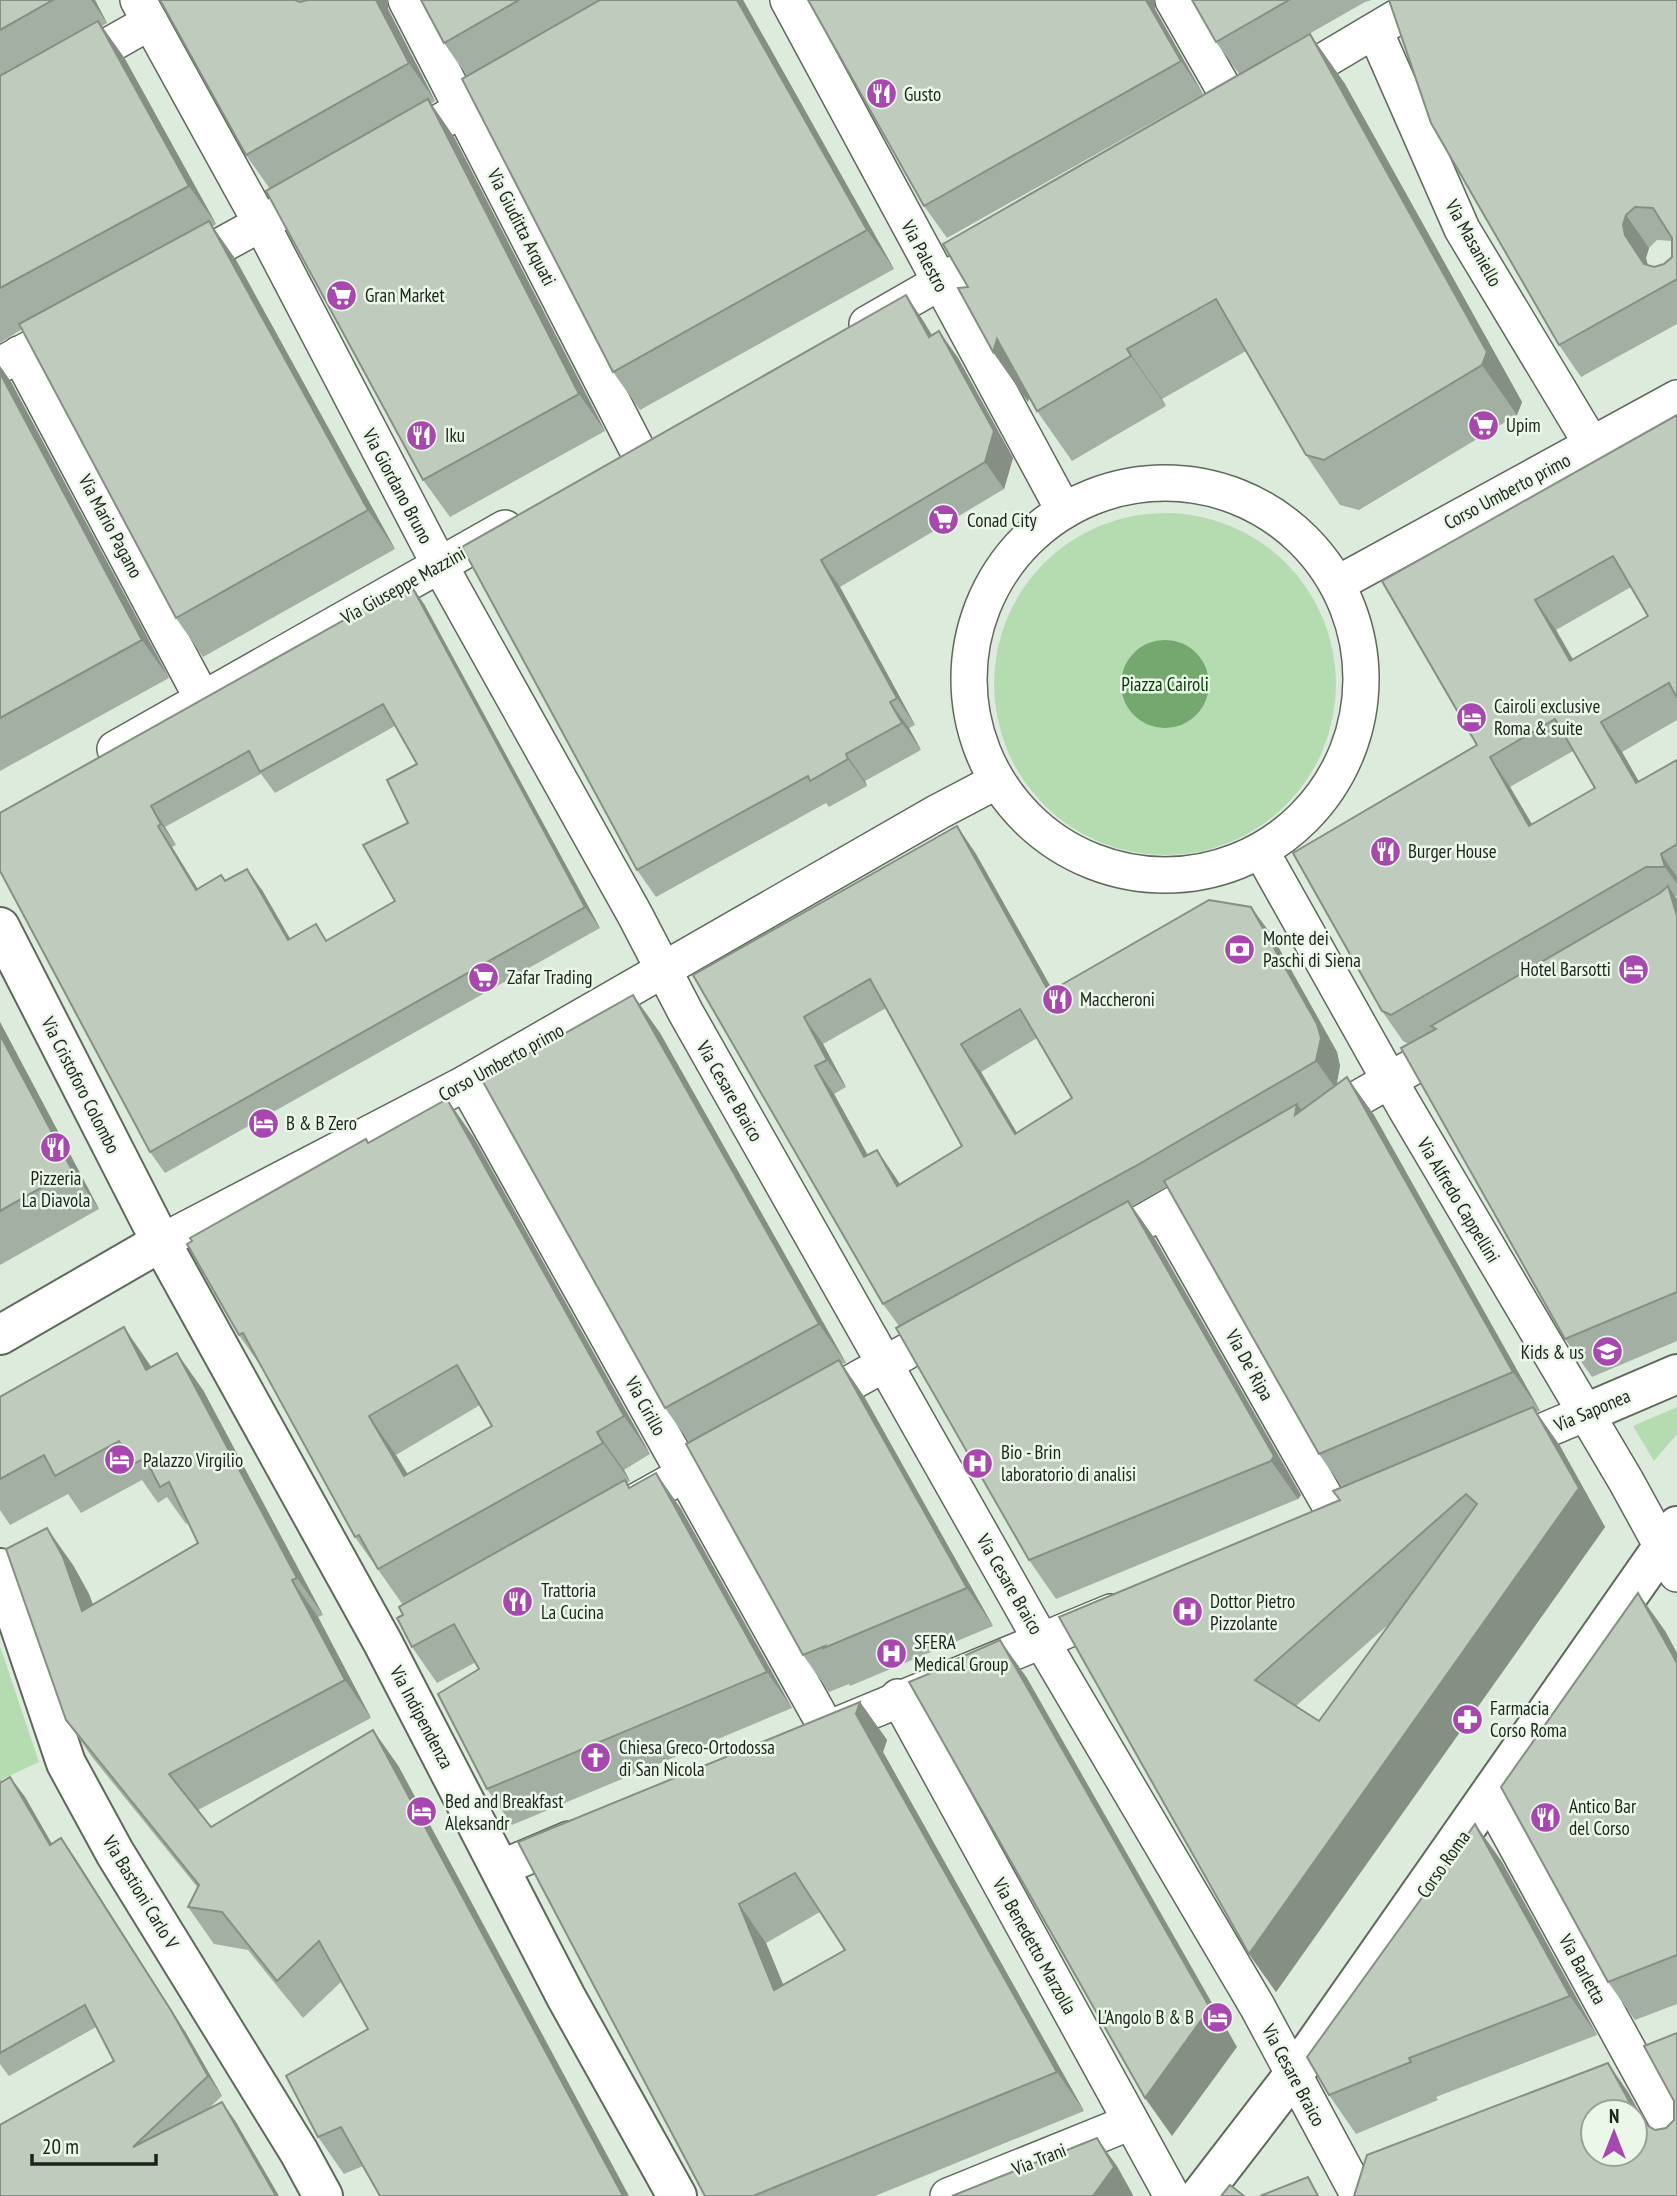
<svg xmlns="http://www.w3.org/2000/svg" width="1677" height="2196" font-family="'PT Sans Narrow',sans-serif">
<rect width="100%" height="100%" fill="#ddebdc"/>
<g fill="#b4dcb0">
<circle cx="1165" cy="684" r="171"/>
<path d="M1677,1407V1434L1654,1461L1633,1426Z"/>
<path d="M0,1646L39,1762L0,1780Z"/>
</g>
<circle fill="#74a86f" cx="1165" cy="684" r="44"/>
<g fill="none" stroke-linecap="round" stroke-linejoin="round">
<defs>
<g id="street">
<path d="M138,0L261,223L439,564L635,915L686,1013L1041,1640L1257,2006L1359,2196"/>
<path d="M406,0L639,453"/>
<path d="M788,0L1064,511"/>
<path d="M1173,0L1237,112"/>
<path d="M1375,31L1462,229L1592,445"/>
<path d="M1286,83L1426,0"/>
<path d="M0,107L150,22"/>
<path d="M402,144L514,79"/>
<path d="M182,267L280,213"/>
<path d="M867,324L1001,247"/>
<path d="M19,354L202,698"/>
<path d="M0,365L74,325"/>
<circle cx="1165" cy="679" r="196"/>
<path d="M1337,584L1677,398"/>
<path d="M115,749L505,528"/>
<path d="M1261,851L1403,1104L1626,1481L1677,1574"/>
<path d="M466,1083L827,1729"/>
<path d="M1321,1120L1452,1044"/>
<path d="M1163,1212L1337,1518"/>
<path d="M161,1242L466,1083L938,812L997,781"/>
<path d="M1103,1245L1218,1179"/>
<path d="M811,1405L906,1352"/>
<path d="M1505,1447L1586,1413"/>
<path d="M624,1508L741,1443"/>
<path d="M898,1697L1172,2196"/>
<path d="M823,1731L1111,1612"/>
<path d="M1490,1798L1677,2139"/>
<path d="M501,1868L569,1839"/>
<path d="M948,2196L1131,2122"/>
</g>
<g id="secondary">
<path d="M0,927L161,1242L383,1643L566,1997L677,2196"/>
<path d="M0,1335L161,1242"/>
<path d="M1586,1413L1677,1374"/>
<path d="M0,1568L66,1763L115,1853L299,2152L323,2196"/>
<path d="M1200,2196L1294,2074L1677,1526"/>
</g>
</defs>
<use href="#street" stroke="#5e695c" stroke-width="38"/>
<use href="#secondary" stroke="#5e695c" stroke-width="42"/>
<use href="#street" stroke="#fff" stroke-width="35"/>
<use href="#secondary" stroke="#fff" stroke-width="38"/>
</g>
<g fill="#a4afa3" fill-rule="evenodd">
<path d="M0,0H95L107,23L102,26L125,59L216,224L212,227L236,260L395,549L203,657L176,618L22,329L0,343Z"/>
<path d="M160,0H388V9L435,101L431,104L454,137L605,431L450,517L423,480L270,189L246,155Z"/>
<path d="M421,0H743L894,269L640,410L613,372L467,76L444,43Z"/>
<path d="M1192,0H1372L1365,2L1239,74L1216,42Z"/>
<path d="M1677,0V324L1581,377L1559,345ZM1657,240L1672,241V257L1664,264L1654,267L1648,265L1646,258L1649,248Z"/>
<path d="M1155,9L1203,94L947,238L924,206Z"/>
<path d="M1310,34L1345,84L1522,402L1517,415L1359,510L1340,505L1306,455L1246,351L1162,399L1166,406L1072,461L1037,411L1029,397L1028,402L993,352L968,287Z"/>
<path d="M906,295L924,322L932,335L939,331L958,358L1013,458L1004,489L840,587L915,725L909,728L921,750L865,781L867,786L829,807L826,803L656,897L637,870Z"/>
<path d="M0,366L11,382L169,678L0,771Z"/>
<path d="M1677,415V720L1622,752L1639,782L1677,760V896H1675L1677,899V1341L1592,1377L1565,1339L1409,1044L1403,1041L1382,1011L1477,745L1382,581ZM1631,587L1648,616L1573,659L1556,630ZM1573,751L1595,788L1532,824L1510,787Z"/>
<path d="M424,604L600,928L165,1173L150,1152L0,871ZM395,726L417,764L395,901L327,940L290,939L262,890L225,881L198,889L172,847L176,845L165,827L261,774L275,793Z"/>
<path d="M957,826L976,854L1052,990L1271,934L1337,1052L1340,1066L1336,1084L1347,1077L1374,1115L1540,1411L1536,1412L1560,1446L1605,1527L1276,1992L1249,1954L1059,1617L1339,1500L1342,1487L1319,1454L1167,1187L1132,1206L1155,1239L1301,1495L1298,1499L1056,1599L1029,1560L899,1326L883,1304L693,975ZM886,1008L962,1146L900,1184L877,1150L868,1155L834,1094L846,1087L823,1044ZM1037,1038L1072,1098L1017,1133L981,1072ZM1389,1624L1319,1721L1296,1706Z"/>
<path d="M633,995L660,1033L846,1363L842,1364L865,1398L993,1626L850,1686L849,1684L829,1692L803,1655L689,1442L665,1408Z"/>
<path d="M0,1022L99,1209L0,1265Z"/>
<path d="M447,1099L474,1138L650,1454L624,1470L630,1481L627,1483L630,1488L656,1473L681,1509L792,1708L512,1825L487,1789L479,1669L476,1662L437,1683L412,1647L403,1615V1605L355,1537L264,1371L239,1335L366,1139L369,1143ZM480,1405L492,1426L408,1474L396,1455Z"/>
<path d="M151,1367L203,1390L323,1615L318,1617L371,1718L198,1810L211,1827L373,1730L399,1767L363,2166L344,2174L318,2137L368,2029L341,1982L303,2018L248,1950L214,1944L188,1907L198,1888L92,1757L66,1720L73,1565L89,1594L93,1604L198,1543L189,1522L186,1524L167,1497L158,1503L142,1480L81,1513L68,1494L10,1525L0,1510V1397Z"/>
<path d="M1638,1593L1665,1631L1677,1653V2004L1635,2020L1608,1982Z"/>
<path d="M860,1702L887,1740L883,1752L1084,2111L875,2196H705L518,1842ZM820,1912L845,1950L783,1984L766,1943Z"/>
<path d="M10,1777L25,1797L52,1844L75,1858L186,2033L222,2096L208,2109L236,2122L0,2196L114,2061L96,2027L9,2076L0,2064V1779L2,1782Z"/>
<path d="M1475,1824L1502,1862L1597,2035L1436,2097L1438,2100L1356,2134L1329,2095Z"/>
</g>
<g fill="#868f84">
<path d="M91,0H95L107,23Z"/>
<path d="M376,0H388V9L435,101L409,63Z"/>
<path d="M737,0H743L894,269L867,230Z"/>
<path d="M1146,0H1155V9L1203,94L1181,61Z"/>
<path d="M98,21L125,59L216,224L189,186Z"/>
<path d="M1310,34L1345,84L1522,402L1517,415L1482,365Z"/>
<path d="M428,99L454,137L605,431L579,394Z"/>
<path d="M1626,215L1649,248L1646,258L1648,267L1644,264L1625,235L1623,225Z"/>
<path d="M209,221L236,260L395,549L368,510Z"/>
<path d="M906,295L924,322L948,363L929,337Z"/>
<path d="M939,331L958,358L1013,458L1004,489L985,462Z"/>
<path d="M997,339L1031,389L1028,402L993,352Z"/>
<path d="M1127,349L1162,399L1166,406L1131,356Z"/>
<path d="M0,366L11,382L169,678L142,640L0,373Z"/>
<path d="M821,560L840,587L915,725L897,698Z"/>
<path d="M410,583L424,604L600,928L585,907Z"/>
<path d="M1535,600L1556,630L1590,690L1570,661Z"/>
<path d="M890,702L909,728L921,750L902,723Z"/>
<path d="M1601,722L1622,752L1657,813L1636,783Z"/>
<path d="M846,754L865,781L867,786L848,759Z"/>
<path d="M1490,757L1510,787L1550,855L1529,826Z"/>
<path d="M151,806L165,827L176,845L161,824Z"/>
<path d="M158,826L172,847L211,911L196,890Z"/>
<path d="M957,826L976,854L1069,1019L1049,992Z"/>
<path d="M1661,854L1677,877V884L1665,867Z"/>
<path d="M247,869L262,890L303,961L288,940Z"/>
<path d="M1668,886L1677,899V916Z"/>
<path d="M1251,907L1271,934L1337,1052L1340,1066L1336,1089L1316,1061Z"/>
<path d="M633,995L660,1033L846,1363L819,1324Z"/>
<path d="M804,1017L823,1044L846,1087L827,1060Z"/>
<path d="M0,1022L99,1209L72,1170L0,1035Z"/>
<path d="M961,1044L981,1072L1034,1162L1015,1134Z"/>
<path d="M815,1066L834,1094L884,1185L864,1157Z"/>
<path d="M1347,1077L1374,1115L1540,1411L1513,1372Z"/>
<path d="M447,1099L474,1138L650,1454L624,1416Z"/>
<path d="M1297,1104L1324,1142L1295,1115Z"/>
<path d="M877,1150L896,1178L917,1214L897,1186Z"/>
<path d="M1128,1201L1155,1239L1301,1495L1298,1499L1271,1461Z"/>
<path d="M124,1327L150,1365L172,1407L146,1370Z"/>
<path d="M177,1353L203,1390L323,1615L297,1578Z"/>
<path d="M839,1360L865,1398L993,1626L967,1588Z"/>
<path d="M1533,1407L1560,1446L1605,1527L1276,1992L1249,1954Z"/>
<path d="M369,1416L396,1455L431,1514L404,1476Z"/>
<path d="M597,1432L624,1470L630,1481L603,1443Z"/>
<path d="M656,1473L681,1509L792,1708L767,1672Z"/>
<path d="M47,1528L73,1565L89,1594L108,1648L82,1611Z"/>
<path d="M292,1580L318,1617L371,1718L345,1680Z"/>
<path d="M1638,1593L1665,1631L1677,1653V1663Z"/>
<path d="M1000,1640L1027,1678L1237,2047L1172,2136L1145,2098Z"/>
<path d="M860,1702L887,1740L883,1752L1084,2111L1057,2072L856,1714Z"/>
<path d="M373,1730L399,1767L629,2196H623Z"/>
<path d="M10,1777L25,1797L64,1865L50,1845Z"/>
<path d="M1475,1824L1502,1862L1597,2035L1570,1996Z"/>
<path d="M61,1838L75,1858L186,2033L222,2096L208,2076Z"/>
<path d="M739,1904L766,1943L801,2028L774,1990Z"/>
<path d="M1608,2063L1628,2092L1660,2149L1639,2120Z"/>
<path d="M222,2102L236,2122L279,2196H276Z"/>
<path d="M1097,2138L1117,2166L1133,2195V2196H1093Z"/>
</g>
<g fill="#bfccbd" stroke="#868f84" stroke-width="2" fill-rule="evenodd">
<path d="M0,0H53L0,30Z"/>
<path d="M160,0H295L300,2L308,0H376L409,63L246,155Z"/>
<path d="M421,0H519L444,43Z"/>
<path d="M600,0H737L867,230L613,372L462,79Z"/>
<path d="M808,0H1146L1181,61L924,206Z"/>
<path d="M1192,0H1289L1216,42Z"/>
<path d="M1389,0H1677V279L1559,345L1431,123ZM1635,207L1653,208L1672,238V257L1664,264L1654,267L1644,264L1625,235L1623,225L1626,215Z"/>
<path d="M98,21L189,186L0,288V76Z"/>
<path d="M1310,34L1487,352L1482,365L1324,460L1306,455L1216,299L1127,349L1131,356L1037,411L997,339L993,352L958,288L968,287L943,244Z"/>
<path d="M428,99L579,394L423,480L266,191Z"/>
<path d="M209,221L368,510L176,618L19,324Z"/>
<path d="M906,295L929,337L939,331L994,431L985,462L821,560L897,698L890,702L902,723L846,754L848,759L810,781L808,776L637,870L462,547Z"/>
<path d="M0,373L142,640L0,718Z"/>
<path d="M1677,415V698L1669,683L1601,722L1636,783L1677,760V844L1661,854L1665,867H1646L1391,1015L1382,1011L1293,853L1477,745L1382,581ZM1613,556L1648,616L1570,661L1535,600ZM1555,719L1595,788L1529,826L1490,757Z"/>
<path d="M410,583L585,907L150,1152L0,871V813ZM383,704L417,764L387,780L408,823L363,845L395,901L326,941L316,924L288,940L247,869L225,881L221,875L196,890L158,826L161,824L151,806L249,751L260,772Z"/>
<path d="M957,826L1049,992L1209,900L1251,907L1317,1024L1321,1038L1316,1061L1134,1167L883,1304L693,975ZM870,979L962,1146L897,1186L877,1150L864,1157L815,1066L827,1060L804,1017ZM1020,1009L1072,1098L1015,1134L961,1044Z"/>
<path d="M1668,886L1677,916V1292L1565,1339L1401,1048L1436,1029L1431,1026L1660,893Z"/>
<path d="M633,995L819,1324L665,1408L482,1080Z"/>
<path d="M0,1035L72,1170L0,1211Z"/>
<path d="M1347,1077L1513,1372L1319,1454L1164,1181L1297,1104L1295,1115Z"/>
<path d="M447,1099L624,1416L597,1432L603,1443L378,1569L359,1535L355,1537L243,1333L239,1335L187,1244L192,1241L190,1238L366,1139L368,1143ZM457,1365L492,1426L404,1476L369,1416Z"/>
<path d="M1128,1201L1274,1456L1271,1461L1029,1560L896,1328Z"/>
<path d="M124,1327L146,1370L177,1353L297,1578L292,1580L345,1680L169,1774L211,1827L373,1730L623,2196H380L341,2127L318,2137L286,2076L368,2029L319,1941L277,1981L222,1912L188,1907L199,1885L66,1720L6,1549L47,1528L63,1557L82,1611L198,1543L169,1482L160,1487L145,1458L132,1465L119,1441L55,1476L44,1455L0,1479V1397Z"/>
<path d="M839,1360L967,1588L824,1648L825,1646L803,1655L686,1444Z"/>
<path d="M1533,1407L1579,1488L1249,1954L1059,1617L1340,1500L1333,1491ZM1466,1494L1477,1504L1319,1721L1255,1680Z"/>
<path d="M656,1473L767,1672L487,1789L438,1694L479,1669L454,1624L412,1647L397,1618L403,1615L399,1607L625,1480L629,1488Z"/>
<path d="M1638,1593L1677,1663V1955L1608,1982L1501,1787Z"/>
<path d="M1000,1640L1210,2008L1145,2098L909,1682L931,1673L927,1672Z"/>
<path d="M860,1702L856,1714L1057,2072L753,2196H705L518,1842ZM795,1873L845,1950L774,1990L739,1904Z"/>
<path d="M10,1777L50,1845L61,1838L172,2012L208,2076L133,2147L222,2102L276,2196H0V2125L114,2061L85,2005L0,2053V1783Z"/>
<path d="M1475,1824L1570,1996L1409,2058L1411,2062L1329,2095L1307,2057Z"/>
<path d="M1677,2033V2196H1354L1367,2155L1608,2063L1635,2112H1593V2154H1635V2112L1639,2120L1655,2130L1666,2128L1674,2120V2101L1644,2046Z"/>
<path d="M1097,2138L1114,2167L1093,2196H952Z"/>
<path d="M1308,2177L1318,2196H1260Z"/>
<path d="M1230,2185L1244,2196H1221Z"/>
</g>
<defs>
<symbol id="restaurant-disc" viewBox="-11 -11 22 22"><circle r="9.5" fill="#a847af" stroke="#ebf8e9"/><path d="M-5-6h1v4h1v-4h1v4h1v-4h1v5L-1.5 .5V6h-2V.5L-5-1ZM5-6V6H3V1.5H1.5Q1.5-4 5-6Z" fill="#fff"/></symbol>
<symbol id="supermarket-disc" viewBox="-11 -11 22 22"><circle r="9.5" fill="#a847af" stroke="#ebf8e9"/><path d="M-6-5.5h2.5l.6 2H6L4.5 2H-2.5L-4.4-4H-6ZM-1.5 3.2a1.3 1.3 0 1 0 .1 0ZM3 3.2a1.3 1.3 0 1 0 .1 0Z" fill="#fff"/></symbol>
<symbol id="hotel-disc" viewBox="-11 -11 22 22"><circle r="9.5" fill="#a847af" stroke="#ebf8e9"/><path d="M-6-4.5h1.5V1H6V5H4.5V3h-9V5H-6ZM-4 0a1.8 1.8 0 1 1 3.6 0ZM.5 0V-2.5h3Q6-2.5 6 0Z" fill="#fff"/></symbol>
<symbol id="bank-disc" viewBox="-11 -11 22 22"><circle r="9.5" fill="#a847af" stroke="#ebf8e9"/><path d="M-6-4H6V4H-6ZM0-2.3a2.3 2.3 0 1 0 0 4.6a2.3 2.3 0 1 0 0-4.6Z" fill="#fff"/></symbol>
<symbol id="school-disc" viewBox="-11 -11 22 22"><circle r="9.5" fill="#a847af" stroke="#ebf8e9"/><path d="M0-5L7-2L0 1L-7-2ZM-4 1L0 2.5L4 1V4Q0 6-4 4Z" fill="#fff"/></symbol>
<symbol id="hospital-disc" viewBox="-11 -11 22 22"><circle r="9.5" fill="#a847af" stroke="#ebf8e9"/><path d="M-5-5h3v3.5h4V-5h3V5h-3V1.5h-4V5h-3Z" fill="#fff"/></symbol>
<symbol id="pharmacy-disc" viewBox="-11 -11 22 22"><circle r="9.5" fill="#a847af" stroke="#ebf8e9"/><path d="M-2-6h4v4h4v4h-4v4h-4v-4h-4v-4h4Z" fill="#fff"/></symbol>
<symbol id="church-disc" viewBox="-11 -11 22 22"><circle r="9.5" fill="#a847af" stroke="#ebf8e9"/><path d="M-1.2-6h2.4v3.5h3.3v2.4h-3.3V6h-2.4V-.1h-3.3v-2.4h3.3Z" fill="#fff"/></symbol>
</defs>
<g fill-rule="evenodd">
<use href="#restaurant-disc" x="864" y="76" width="35" height="35"/>
<use href="#supermarket-disc" x="324" y="278" width="35" height="35"/>
<use href="#supermarket-disc" x="1466" y="408" width="35" height="35"/>
<use href="#restaurant-disc" x="404" y="418" width="35" height="35"/>
<use href="#supermarket-disc" x="926" y="502" width="35" height="35"/>
<use href="#hotel-disc" x="1454" y="700" width="35" height="35"/>
<use href="#restaurant-disc" x="1368" y="834" width="35" height="35"/>
<use href="#bank-disc" x="1222" y="932" width="35" height="35"/>
<use href="#hotel-disc" x="1616" y="952" width="35" height="35"/>
<use href="#supermarket-disc" x="466" y="960" width="35" height="35"/>
<use href="#restaurant-disc" x="1040" y="982" width="35" height="35"/>
<use href="#hotel-disc" x="246" y="1106" width="35" height="35"/>
<use href="#restaurant-disc" x="38" y="1130" width="35" height="35"/>
<use href="#school-disc" x="1590" y="1334" width="35" height="35"/>
<use href="#hotel-disc" x="102" y="1442" width="35" height="35"/>
<use href="#hospital-disc" x="960" y="1446" width="35" height="35"/>
<use href="#restaurant-disc" x="500" y="1584" width="35" height="35"/>
<use href="#hospital-disc" x="1170" y="1594" width="35" height="35"/>
<use href="#hospital-disc" x="874" y="1636" width="35" height="35"/>
<use href="#pharmacy-disc" x="1450" y="1702" width="35" height="35"/>
<use href="#church-disc" x="578" y="1740" width="35" height="35"/>
<use href="#hotel-disc" x="404" y="1794" width="35" height="35"/>
<use href="#restaurant-disc" x="1528" y="1800" width="35" height="35"/>
<use href="#hotel-disc" x="1200" y="2000" width="35" height="35"/>
</g>
<g text-anchor="middle" dominant-baseline="central" stroke-width="5" stroke-linejoin="round" paint-order="stroke">
<g font-size="19" fill="#1d221c" stroke="#ebf8e9" text-anchor="start">
<text x="904" y="94">Gusto</text>
<text x="365" y="295">Gran Market</text>
<text x="1506" y="425">Upim</text>
<text x="445" y="435">Iku</text>
<text x="967" y="520">Conad City</text>
<text x="1494" y="706">Cairoli exclusive<tspan x="1494" dy="22">Roma &amp; suite</tspan></text>
<text x="1408" y="851">Burger House</text>
<text x="1263" y="938">Monte dei<tspan x="1263" dy="22">Paschi di Siena</tspan></text>
<text x="1611" y="969" text-anchor="end">Hotel Barsotti</text>
<text x="507" y="977">Zafar Trading</text>
<text x="1080" y="999">Maccheroni</text>
<text x="286" y="1123">B &amp; B Zero</text>
<text x="56" y="1178" text-anchor="middle">Pizzeria<tspan x="56" dy="22">La Diavola</tspan></text>
<text x="1584" y="1352" text-anchor="end">Kids &amp; us</text>
<text x="1001" y="1452">Bio - Brin<tspan x="1001" dy="22">laboratorio di analisi</tspan></text>
<text x="143" y="1460">Palazzo Virgilio</text>
<text x="541" y="1590">Trattoria<tspan x="541" dy="22">La Cucina</tspan></text>
<text x="1210" y="1601">Dottor Pietro<tspan x="1210" dy="22">Pizzolante</tspan></text>
<text x="914" y="1642">SFERA<tspan x="914" dy="22">Medical Group</tspan></text>
<text x="1490" y="1708">Farmacia<tspan x="1490" dy="22">Corso Roma</tspan></text>
<text x="619" y="1747">Chiesa Greco-Ortodossa<tspan x="619" dy="22">di San Nicola</tspan></text>
<text x="445" y="1801">Bed and Breakfast<tspan x="445" dy="22">Aleksandr</tspan></text>
<text x="1569" y="1806">Antico Bar<tspan x="1569" dy="22">del Corso</tspan></text>
<text x="1194" y="2017" text-anchor="end">L'Angolo B &amp; B</text>
</g>
<g font-size="19" fill="#1d221c" stroke="#ebf8e9">
<text transform="translate(522 227) rotate(63)">Via Giuditta Arquati</text>
<text transform="translate(1474 243) rotate(61)">Via Masaniello</text>
<text transform="translate(925 256) rotate(62)">Via Palestro</text>
<text transform="translate(398 486) rotate(62)">Via Giordano Bruno</text>
<text transform="translate(1507 491) rotate(-28)">Corso Umberto primo</text>
<text transform="translate(111 526) rotate(62)">Via Mario Pagano</text>
<text transform="translate(403 585) rotate(-29)">Via Giuseppe Mazzini</text>
<text transform="translate(501 1062) rotate(-29)">Corso Umberto primo</text>
<text transform="translate(81 1085) rotate(63)">Via Cristoforo Colombo</text>
<text transform="translate(730 1091) rotate(60)">Via Cesare Braico</text>
<text transform="translate(1459 1200) rotate(59)">Via Alfredo Cappellini</text>
<text transform="translate(1250 1365) rotate(61)">Via De' Ripa</text>
<text transform="translate(646 1406) rotate(61)">Via Cirillo</text>
<text transform="translate(1592 1410) rotate(-23)">Via Saponea</text>
<text transform="translate(1010 1584) rotate(60)">Via Cesare Braico</text>
<text transform="translate(422 1717) rotate(62)">Via Indipendenza</text>
<text transform="translate(1443 1864) rotate(-55)">Corso Roma</text>
<text transform="translate(141 1892) rotate(59)">Via Bastioni Carlo V</text>
<text transform="translate(1035 1946) rotate(61)">Via Benedetto Marzolla</text>
<text transform="translate(1583 1969) rotate(61)">Via Barletta</text>
<text transform="translate(1294 2075) rotate(62)">Via Cesare Braico</text>
<text transform="translate(1039 2159) rotate(-22)">Via Trani</text>
</g>
<g font-size="19" fill="#013a00" stroke="#ebf8e9">
<text x="1165" y="684">Piazza Cairoli</text>
</g>
</g>
<g transform="translate(1614 2133)"><circle r="33" fill="#ebf8e9" stroke="#99a297" stroke-width="2"/>
<path d="M0-5L12 26L0 18L-12 26Z" fill="#a847af"/>
<text y="-10" font-size="19" font-weight="bold" text-anchor="middle" fill="#1d221c">N</text>
</g>
<path d="M32 2154v10h124v-10" fill="none" stroke="#1d221c" stroke-width="3.5"/>
<text x="42" y="2154" font-size="21" fill="#1d221c" stroke="#ebf8e9" stroke-width="5" paint-order="stroke">20 m</text>
</svg>
